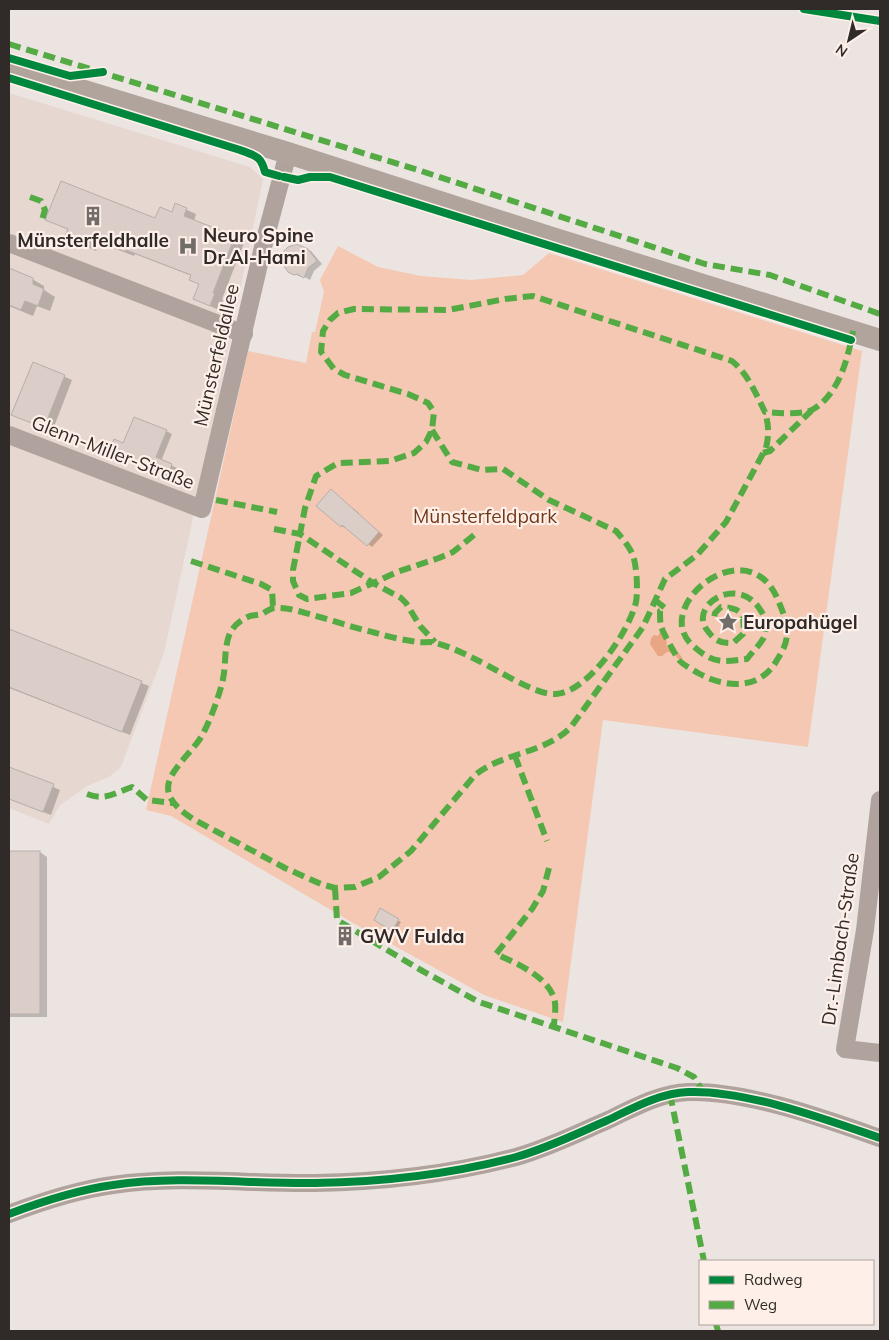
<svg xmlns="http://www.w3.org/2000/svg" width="889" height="1340" font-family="Mulish,sans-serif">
<rect width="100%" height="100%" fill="#ece4e1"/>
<path fill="#e6d7d1" d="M9,93L250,167L263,179L203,472L164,653L121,767L109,777L87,786L60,805L49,824L9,808Z"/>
<path fill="#f4c8b2" d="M338,246L378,267L421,276L471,280L523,275L549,253L862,351L808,747L603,720L563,1022L484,995L353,923L171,816L146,810L248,351L306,363L312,332H315L324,292L320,280Z"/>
<path fill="#e8a685" d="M660,632L666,634L667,652L662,656H658L650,644L651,638L654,635L658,636Z"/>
<g fill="#0003">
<path d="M176,205L196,214L194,221L235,237L244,243L222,299L223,300L219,310L194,299L200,285L191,279L192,276L135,254L134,256L99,242L96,251L66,238L69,230L47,220H156L173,213Z"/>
<path d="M305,248L311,251L322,264L314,271L310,280L303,276L301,277L288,271Z"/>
<path d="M9,270L32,279L44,286V290L55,297L50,311L37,306L33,316L9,306Z"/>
<path d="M33,363L72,380L52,432L12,414Z"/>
<path d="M166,431L172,434L161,461L177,468L173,478L111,452Z"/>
<path d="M331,491L359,513L358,514L383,535L372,547L347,527L346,528L341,526Z"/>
<path d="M9,630L149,686L130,735L9,688Z"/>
<path d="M9,768L60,790L51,815L9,799Z"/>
<path d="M9,852H40L47,857V1017H9Z"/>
<path d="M381,910L401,922L396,931L375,920Z"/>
</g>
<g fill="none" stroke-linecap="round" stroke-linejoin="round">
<path stroke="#e8a685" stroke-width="4" d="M666,649L676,653L680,658"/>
</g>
<g fill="#dbcdc7" stroke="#b6afad">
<path d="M61,181L155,218L160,207L172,212L175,203L187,208L184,216L235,236L213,293H215L210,306L193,299L199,284L189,280L191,275L126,250L125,252L90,238L86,247L64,238L68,229L45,220Z"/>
<path d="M297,244L308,249L317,261L308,268L304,278L297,274L294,275L288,272L282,263V257L284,251L288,247Z"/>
<path d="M9,268L33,278V284L44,289L38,306L25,301L21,310L9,305Z"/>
<path d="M33,362L65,375L44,428L11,415Z"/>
<path d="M134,417L167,430L156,457L172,464L168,476L109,452L114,439L123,443Z"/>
<path d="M331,489L379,532L367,546L342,525L341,527L316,506Z"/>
<path d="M9,629L142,681L122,732L9,687Z"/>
<path d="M9,767L54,784L43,812L9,799Z"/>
<rect x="9" y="851" width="31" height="163"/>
<path d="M380,908L399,919L392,931L374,920Z"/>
</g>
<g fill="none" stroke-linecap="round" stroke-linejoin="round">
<g stroke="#b0a39e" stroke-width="18">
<path d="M9,243L244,334"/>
<path d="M9,435L202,509L263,247L288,153"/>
<path d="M880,800L865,930L845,1049L880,1053"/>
<path d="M9,1214C43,1201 77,1190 113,1185C179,1175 248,1184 315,1183C383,1182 451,1174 516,1157C548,1148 578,1133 608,1120C633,1108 660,1093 688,1092C746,1090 825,1119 880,1138"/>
</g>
<path stroke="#b1a49d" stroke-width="22" d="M9,68L288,153L549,237L880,340"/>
<g stroke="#54ab44" stroke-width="6" stroke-dasharray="12 6" stroke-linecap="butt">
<path d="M9,44L418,170L705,264L770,275L880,314"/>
<path d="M30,197L41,201L45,210L41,223"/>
<path d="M432,430L452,462L482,470L503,469L549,500L616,531C622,538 628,545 632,553C637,564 638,591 636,602C629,632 588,692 556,694C537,696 498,670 479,661C465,654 451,647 436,643C430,641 424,643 417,642C404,640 389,637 376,633C355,628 334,621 313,615C301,612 288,607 275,608C270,608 266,612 262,614C258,615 254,615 250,616C242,619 234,625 230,633C224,646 226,665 223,679C220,694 207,731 197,743C173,773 148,790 193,819L285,868L321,884L335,888L355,887L379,877L411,851L475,775C503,752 545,754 571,727L643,627L665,579L697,555L726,522L766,448C769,435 769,426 765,412"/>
<path d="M763,453L770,451L811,411"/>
<path d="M216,500L277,512"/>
<path d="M274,529L300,534L373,583L401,598L406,603L420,626L435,642"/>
<path d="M474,535L453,552L439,558L397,572L351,593L307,599L299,595L293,581V570L305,508L316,476L338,463L390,461L414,453L426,442L432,430L434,412L428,403L408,394L345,375L334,369L321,352L323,331L330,320L338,313L354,309L448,310L505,299L533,296L732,361C748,374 756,394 765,412C777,413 802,415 812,410C839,395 848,358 853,331"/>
<path d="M191,561L261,584L272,590L273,607"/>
<path d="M655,600L665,608L660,611C660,616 660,622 661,626C662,631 676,656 679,660C683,665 692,669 698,673C725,688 760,691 777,660C783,650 787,644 787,632C787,621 782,610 778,600C748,527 650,606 692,645C713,664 721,662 747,659C752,652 761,644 764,637C767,629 766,618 761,611C739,573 688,605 707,630C715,641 720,643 733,643L743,634C745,614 742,608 721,607L715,613L714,619"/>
<path d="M515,756L547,841"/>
<path d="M87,794C106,801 114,793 132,787L147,800L173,803"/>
<path d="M549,868L543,891L532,909L496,954C516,963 552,978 555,1003C556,1011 554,1019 554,1027"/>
<path d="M335,888L337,920L419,969L479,1002L677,1068L694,1077L703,1092"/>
<path d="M670,1094L704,1261"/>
<path d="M716,1324L718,1331"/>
</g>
<defs>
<g id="cycleway">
<path d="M804,9L880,21"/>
<path d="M9,58L70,76L103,72"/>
<path d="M9,78L240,150C256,156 261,156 265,172L279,176"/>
<path d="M284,177L298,180L310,177H330L851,340"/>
<path d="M9,1214C43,1201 77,1190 113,1185C179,1175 248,1184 315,1183C383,1182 451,1174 516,1157C548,1148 578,1133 608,1120C633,1108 660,1093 688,1092C746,1090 825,1119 880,1138"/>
</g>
</defs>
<use href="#cycleway" stroke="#fef0e9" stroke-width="11"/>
<use href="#cycleway" stroke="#00873e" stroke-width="8"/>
</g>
<defs>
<symbol id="building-bare" viewBox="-9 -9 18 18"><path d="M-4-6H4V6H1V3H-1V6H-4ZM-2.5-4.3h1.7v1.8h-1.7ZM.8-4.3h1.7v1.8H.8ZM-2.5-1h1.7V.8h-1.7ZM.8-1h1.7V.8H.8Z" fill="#726c69" stroke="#fef0e9" stroke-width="2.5" paint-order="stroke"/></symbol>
<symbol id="hospital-bare" viewBox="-9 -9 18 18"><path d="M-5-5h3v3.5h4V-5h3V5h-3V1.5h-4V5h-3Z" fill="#726c69" stroke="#fef0e9" stroke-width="2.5" paint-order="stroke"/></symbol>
<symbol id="sight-bare" viewBox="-9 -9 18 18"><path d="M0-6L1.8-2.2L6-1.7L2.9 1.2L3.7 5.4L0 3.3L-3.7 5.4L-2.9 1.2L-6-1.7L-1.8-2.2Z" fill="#726c69" stroke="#fef0e9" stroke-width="2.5" paint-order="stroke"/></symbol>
</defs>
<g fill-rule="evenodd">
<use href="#building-bare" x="79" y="202" width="28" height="28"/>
<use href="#hospital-bare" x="174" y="232" width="28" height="28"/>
<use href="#sight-bare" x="714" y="608" width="28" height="28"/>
<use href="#building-bare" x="331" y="922" width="28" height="28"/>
</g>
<g text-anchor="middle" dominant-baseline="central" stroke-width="4.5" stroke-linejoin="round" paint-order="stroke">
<g font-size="19" font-weight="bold" fill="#302b28" stroke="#fef0e9" text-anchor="start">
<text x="203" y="235">Neuro Spine<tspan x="203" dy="22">Dr.Al-Hami</tspan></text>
<text x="93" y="240" text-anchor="middle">Münsterfeldhalle</text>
<text x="743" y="622">Europahügel</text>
<text x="360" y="936">GWV Fulda</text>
</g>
<g font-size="19" fill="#302b28" stroke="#fef0e9">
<text transform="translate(216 355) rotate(-77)">Münsterfeldallee</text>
<text transform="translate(113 452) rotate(21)">Glenn-Miller-Straße</text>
<text transform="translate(840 939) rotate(-82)">Dr.-Limbach-Straße</text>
</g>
<g font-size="19" fill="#723817" stroke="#fef0e9">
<text x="485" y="516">Münsterfeldpark</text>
</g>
</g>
<rect width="889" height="1340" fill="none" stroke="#302b28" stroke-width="20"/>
<rect x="699" y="1260" width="175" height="65" fill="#fef0e9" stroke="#aca19c"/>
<rect x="709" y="1276" width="25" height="8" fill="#00873e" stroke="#aca19c"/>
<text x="744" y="1285" font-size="15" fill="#302b28">Radweg</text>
<rect x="709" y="1301" width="25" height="8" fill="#54ab44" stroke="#aca19c"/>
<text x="744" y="1310" font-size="15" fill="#302b28">Weg</text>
<g transform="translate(849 40) rotate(215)" stroke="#fef0e9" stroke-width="4" paint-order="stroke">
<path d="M0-4L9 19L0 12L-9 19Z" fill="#302b28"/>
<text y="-8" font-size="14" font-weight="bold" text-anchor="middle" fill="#302b28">N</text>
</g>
</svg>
